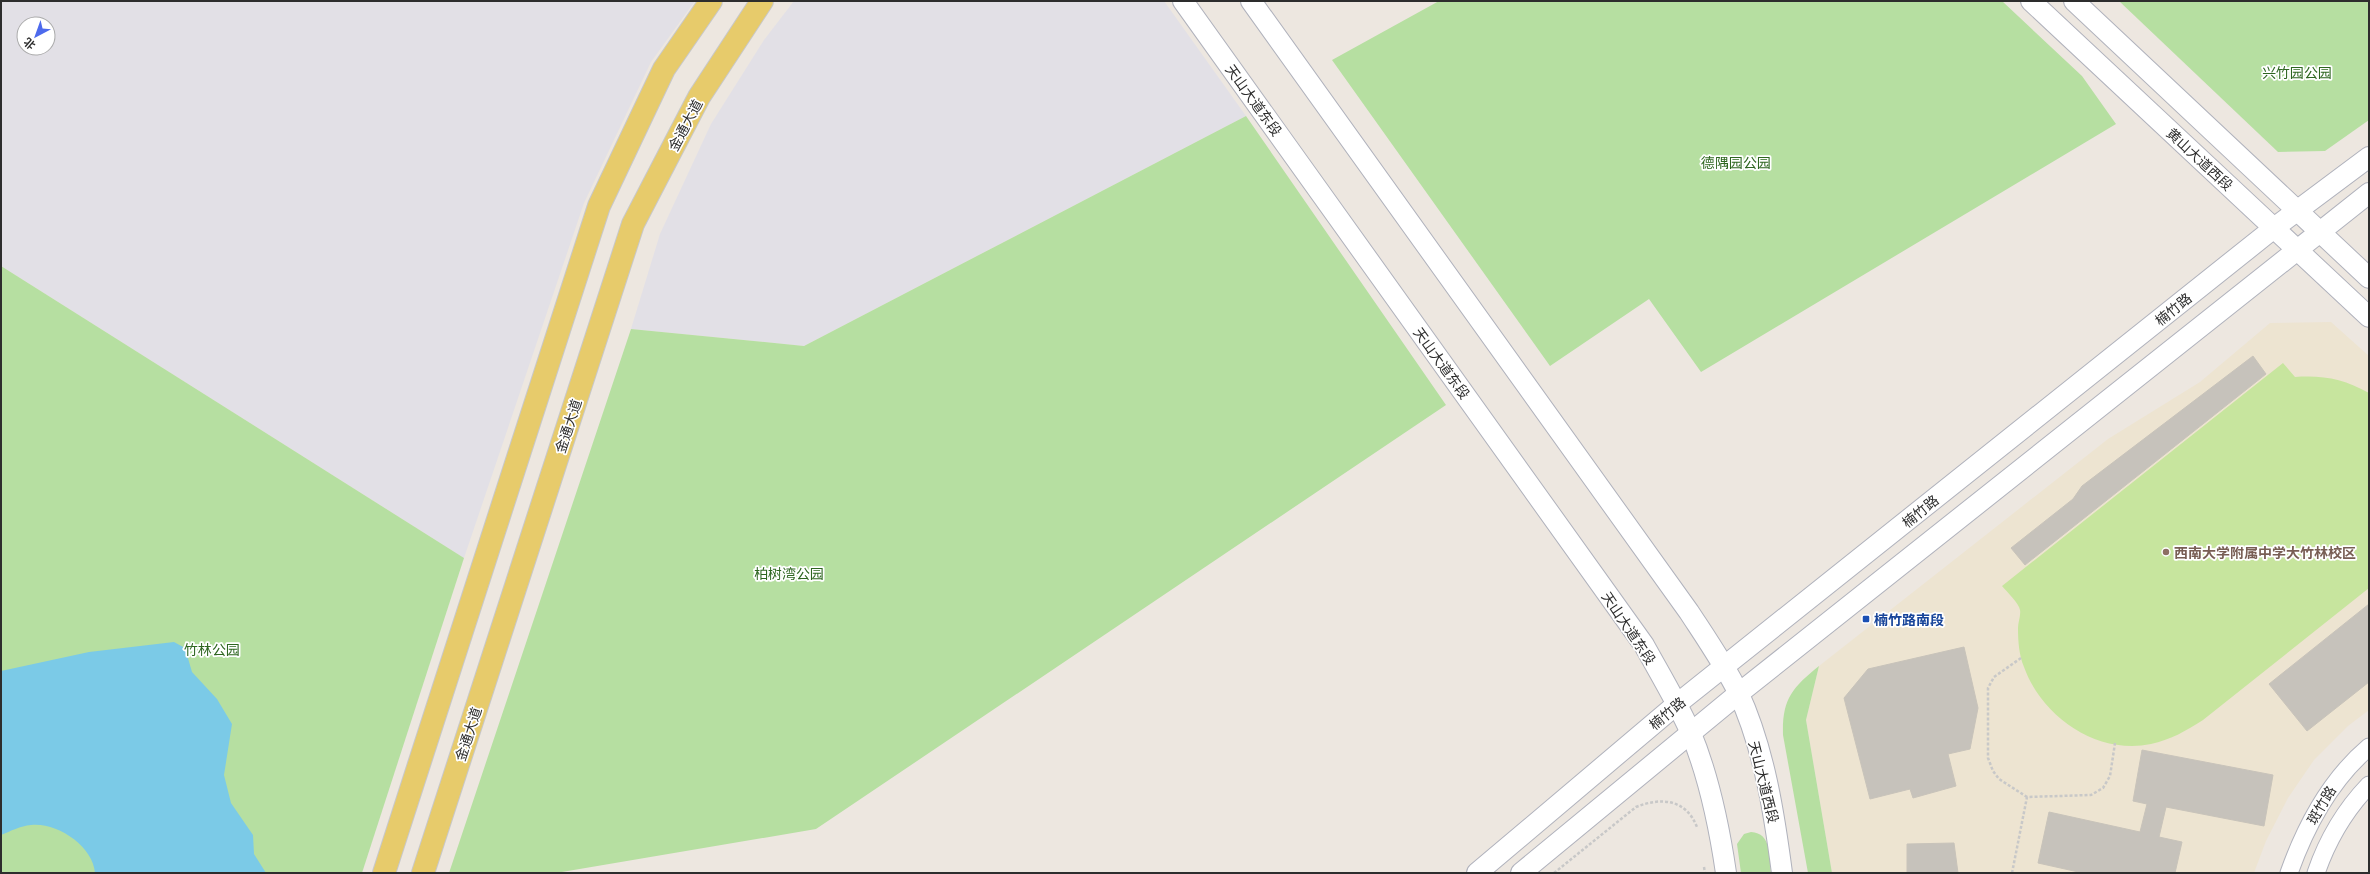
<svg xmlns="http://www.w3.org/2000/svg" width="2370" height="874" font-family="Manrope,'Noto Sans SC',sans-serif">
<rect width="100%" height="100%" fill="#ede7e0"/>
<g fill="#e2e0e6" fill-rule="evenodd">
<path d="M1,1H695L651,62L584,203L464,558L1,266ZM24,24H48V48H24Z"/>
<path d="M794,1H1164L1246,116L804,346L631,329L660,234L711,124L764,40Z"/>
</g>
<path fill="#ede4d1" d="M2331,322L2369,356V710L2348,726L2314,760L2288,798L2266,841L2254,873H1832L1806,720L1819,666L2108,439L2200,382L2270,323Z"/>
<g fill="#b6dfa1">
<path d="M1439,1H2002L2082,76L2116,124L1701,372L1649,299L1550,366L1332,60Z"/>
<path d="M2119,1H2369V120L2325,151L2278,152Z"/>
<path d="M1246,116L1446,405L816,829L556,873H449L631,329L804,346Z"/>
<path d="M1,266L464,558L362,873H1Z"/>
<path d="M1819,666L1806,720L1832,873H1808L1783,735C1782,699 1792,688 1819,666Z"/>
<path d="M1751,832C1772,833 1769,857 1771,873H1741L1737,844L1744,834Z"/>
</g>
<path fill="#c7e59e" d="M2283,363L2295,377C2323,375 2344,379 2369,393V588L2203,720C2186,731 2170,740 2151,744C2097,755 2042,717 2024,667C2019,655 2018,641 2018,628C2018,623 2021,615 2020,610C2019,603 2007,592 2002,586Z"/>
<path fill="#7bcae7" d="M174,642L185,648L192,672L217,699L232,724L224,775L231,803L253,835L254,854L266,873H95C93,846 57,822 31,825C20,826 11,831 1,835V671L89,652Z"/>
<g fill="#c6c2bb" stroke="#c8c3ba">
<path d="M2253,356L2266,374L2025,565L2011,548L2073,499L2082,486Z"/>
<path d="M2369,604V682L2307,731L2269,684Z"/>
<path d="M1964,647L1978,708L1970,749L1948,754L1956,786L1913,798L1910,789L1870,799L1844,698L1868,669Z"/>
<path d="M2142,750L2273,775L2264,826L2166,807L2159,837L2182,842L2175,873H2083L2038,863L2049,812L2140,832L2147,804L2133,801Z"/>
<path d="M1954,843L1958,873H1907V844Z"/>
</g>
<g fill="none" stroke-linecap="round" stroke-linejoin="round">
<defs>
<g id="tertiary">
<path d="M2289,873C2306,825 2330,780 2369,747"/>
<path d="M2316,873C2327,841 2345,810 2369,785"/>
</g>
<g id="secondary">
<path d="M1183,1L1644,645C1660,674 1677,702 1690,731C1709,776 1719,825 1726,873"/>
<path d="M1251,1L1689,612C1706,638 1724,664 1738,692C1764,748 1774,812 1782,873"/>
<path d="M2031,1L2369,317"/>
<path d="M2074,1L2369,278"/>
<path d="M1477,873L1677,704L2274,228L2369,157"/>
<path d="M1521,873L1738,694L2369,193"/>
</g>
<g id="primary">
<path d="M384,873L599,206L664,69L711,1"/>
<path d="M423,873L633,224L699,97L762,1"/>
</g>
</defs>
<use href="#tertiary" stroke="#b0b2bc" stroke-width="19"/>
<use href="#secondary" stroke="#b0b2bc" stroke-width="22"/>
<use href="#primary" stroke="#c8c8c8" stroke-width="24"/>
<g stroke="#c8c8c8" stroke-width="2.5" stroke-dasharray="3 2" stroke-linecap="butt">
<path d="M2021,658L1994,677L1988,688V758L1993,771L1999,779L2027,797"/>
<path d="M1704,867L1705,873"/>
<path d="M1554,873L1636,807C1661,797 1686,799 1697,827"/>
<path d="M2012,873L2027,797L2091,795L2103,788L2110,776L2115,743"/>
</g>
<use href="#tertiary" stroke="#fff" stroke-width="17"/>
<use href="#secondary" stroke="#fff" stroke-width="20"/>
<use href="#primary" stroke="#e7cb6b" stroke-width="22"/>
</g>
<circle fill="#8d6e63" stroke="#fff" stroke-width="1.5" cx="2166" cy="552" r="4"/>
<rect fill="#1a4fb4" stroke="#fff" stroke-width="1.5" x="1862" y="615" width="8" height="8" rx="2"/>
<g text-anchor="middle" dominant-baseline="central" stroke-width="3.5" stroke-linejoin="round" paint-order="stroke">
<g font-size="14" fill="#2e6620" stroke="#fff">
<text x="2297" y="72">兴竹园公园</text>
<text x="1736" y="162">德隅园公园</text>
<text x="789" y="573">柏树湾公园</text>
<text x="212" y="649">竹林公园</text>
</g>
<g font-size="14" fill="#2d2d2d" stroke="#fff">
<text transform="translate(1254 100) rotate(54)">天山大道东段</text>
<text transform="translate(685 125) rotate(-62)">金通大道</text>
<text transform="translate(2200 159) rotate(43)">黄山大道西段</text>
<text transform="translate(2173 309) rotate(-39)">楠竹路</text>
<text transform="translate(1442 363) rotate(54)">天山大道东段</text>
<text transform="translate(568 426) rotate(-72)">金通大道</text>
<text transform="translate(1920 511) rotate(-39)">楠竹路</text>
<text transform="translate(1629 628) rotate(56)">天山大道东段</text>
<text transform="translate(1667 713) rotate(-40)">楠竹路</text>
<text transform="translate(468 734) rotate(-72)">金通大道</text>
<text transform="translate(1764 782) rotate(76)">天山大道西段</text>
<text transform="translate(2321 805) rotate(-59)">斑竹路</text>
</g>
<g font-size="14" font-weight="bold" fill="#785e54" stroke="#fff" text-anchor="start">
<text x="2174" y="552">西南大学附属中学大竹林校区</text>
</g>
<g font-size="14" font-weight="bold" fill="#164399" stroke="#fff" text-anchor="start">
<text x="1874" y="619">楠竹路南段</text>
</g>
</g>
<rect width="2370" height="874" fill="none" stroke="#2d2d2d" stroke-width="4"/>
<g transform="translate(36 36) rotate(221)"><circle r="19" fill="#ffffff" stroke="#ababab"/>
<path d="M0-3L7 15L0 10L-7 15Z" fill="#4d6aed"/>
<text y="-6" font-size="11" font-weight="bold" text-anchor="middle" fill="#2d2d2d">北</text>
</g>
</svg>
